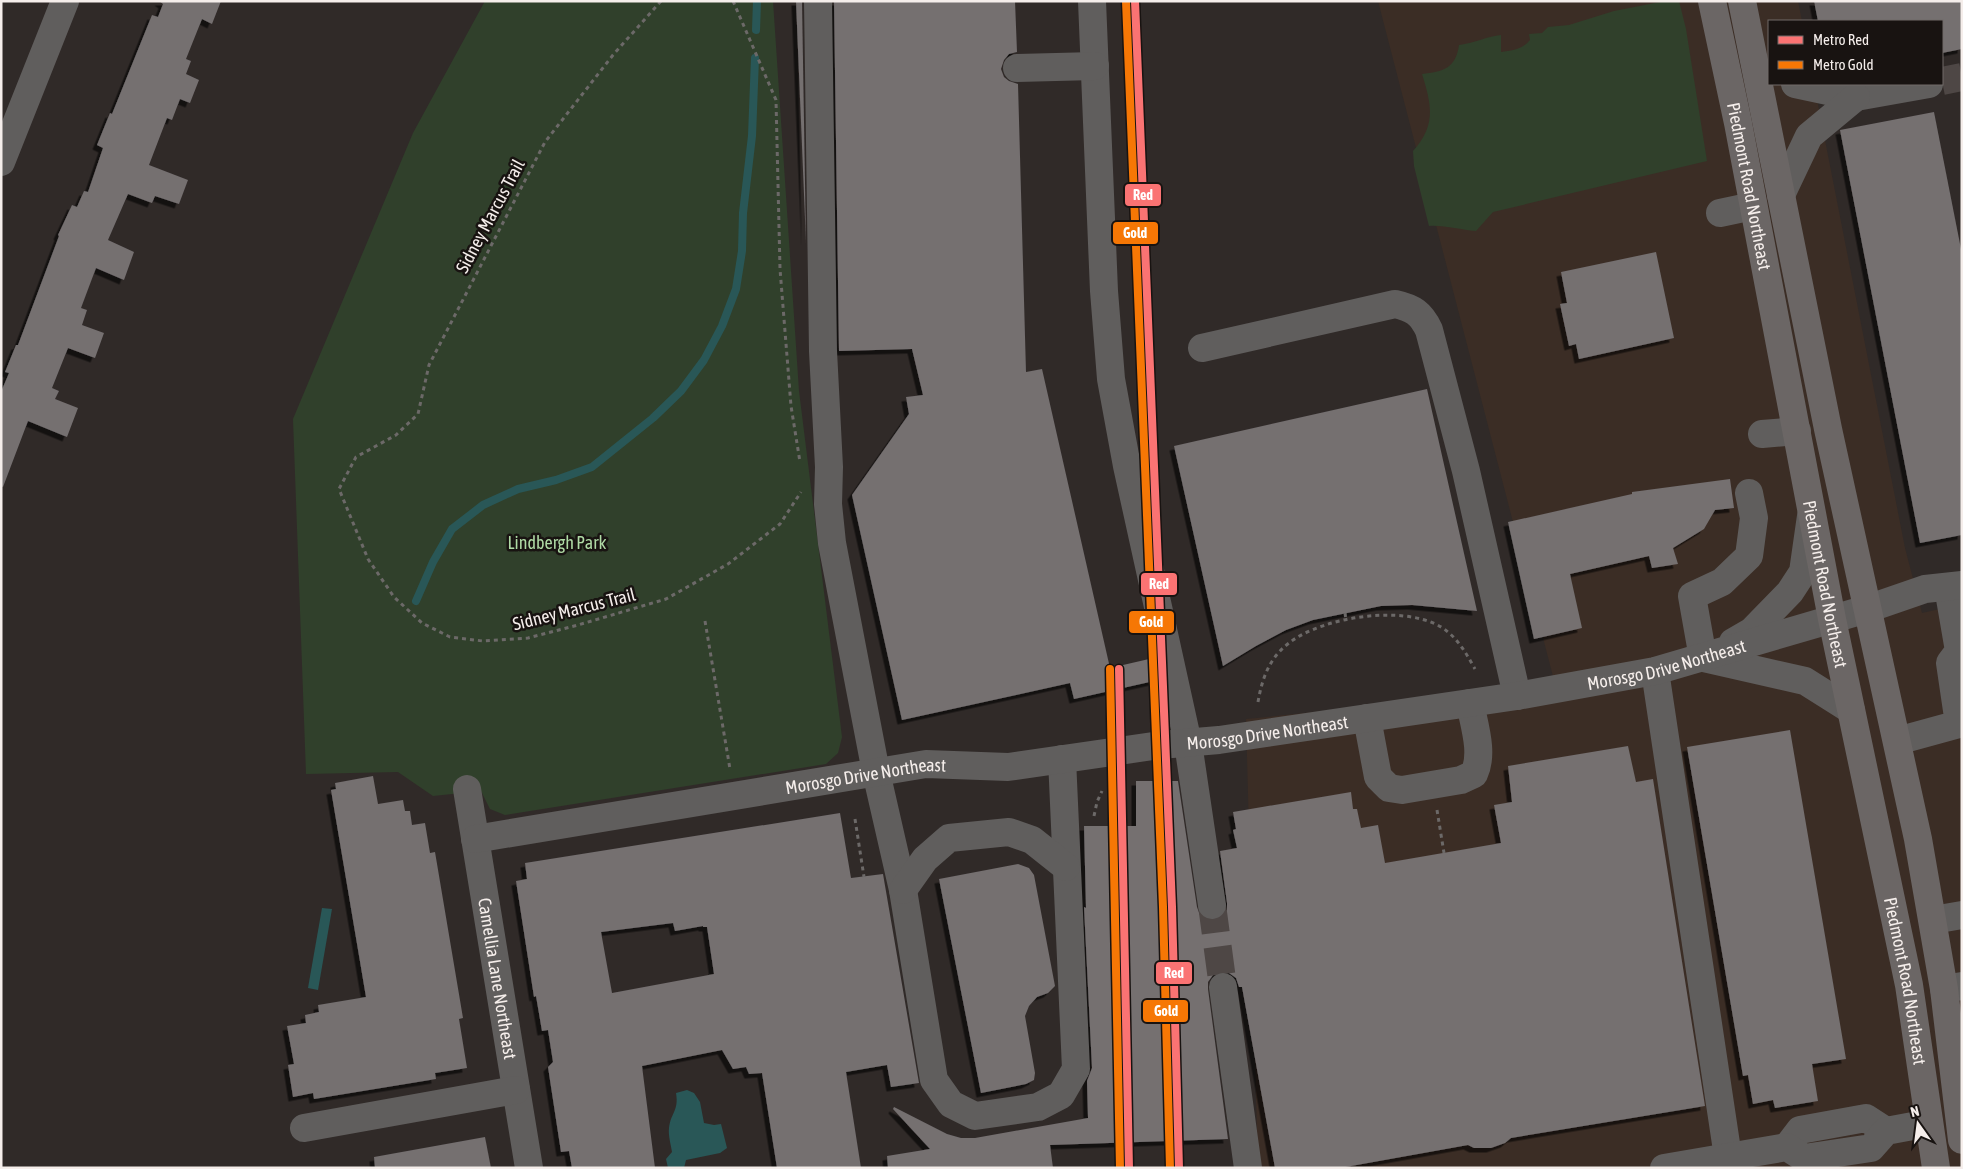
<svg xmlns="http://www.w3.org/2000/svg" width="1963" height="1169" font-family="'Asap Condensed',sans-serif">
<defs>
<filter id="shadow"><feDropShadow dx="-4.5" dy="4.5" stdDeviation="0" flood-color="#0009"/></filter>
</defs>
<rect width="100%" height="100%" fill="#302a28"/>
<path fill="#3b2d25" d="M1378,1H1798L1802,21H1769V84H1814L1905,548L1922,613L1962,604V1168H1258L1246,719L1556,688Z"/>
<g fill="#30402b">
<path d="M485,1H773L799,391L842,737L838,753L826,764L505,815L490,809L481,791L433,796L398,772L306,774L293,419L413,133Z"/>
<path d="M1665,1H1679L1686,29L1707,161L1493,212L1476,231C1460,230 1445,225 1429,226L1414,166L1413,151C1436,125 1432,106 1422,74C1443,72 1456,68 1459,45C1475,43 1488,36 1501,35V52C1512,51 1523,49 1530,40L1529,34L1542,33L1548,27L1569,25L1614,11Z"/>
</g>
<g fill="#295757">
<path d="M322,908L332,909L318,990L308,988Z"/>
<path d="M687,1090L694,1093L700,1102L704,1123L714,1125L721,1124L727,1148L720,1153L686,1160L684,1168H668L666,1159L672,1152C671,1145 668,1135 669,1128C671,1112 679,1111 676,1093Z"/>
</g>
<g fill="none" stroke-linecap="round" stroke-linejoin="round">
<g stroke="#295757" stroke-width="8">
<path d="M756,30L757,1"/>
<path d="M416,601L433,562L452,529L483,505L518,489L556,480L592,467L653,418L681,391L704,360L722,326L736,289L742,251L743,213L752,136L755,58"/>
</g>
</g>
<g fill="#746f70" fill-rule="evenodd" filter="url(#shadow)">
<path d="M159,1H221L212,24L202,19L186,59L191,61L186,74L199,80L190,103L180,99L172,120L167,118L149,165L188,180L179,204L155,196L152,203L128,194L108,240L134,252L124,280L96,268L81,308L87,310L82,325L104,333L95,358L68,348L52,388L59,391L55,399L78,408L67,437L28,421L3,487L1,486V392L9,373L5,372L16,345H18L59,236L58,235L72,205L77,207L84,191L88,192L103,148L97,145L110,113L112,114L152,15L158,17L163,4Z"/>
<path d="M796,1H802L806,243Z"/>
<path d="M834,1H1015L1017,52L1009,54L1004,60L1001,69L1004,77L1009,81L1018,84L1026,372L1042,369L1110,668L1149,659L1154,681L1074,699L1070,683L902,720L852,495L909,414L906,397L923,395L912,349L839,351Z"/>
<path d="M1814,1H1962V49L1942,53V21H1818Z"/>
<path d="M1934,112L1962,254V535L1920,543L1840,130Z"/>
<path d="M1656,252L1674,338L1579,359L1576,344L1569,346L1560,304L1567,303L1561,272Z"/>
<path d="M1427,389L1477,611L1412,605L1381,606L1313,620L1286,630L1256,646L1223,666L1174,446Z"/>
<path d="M1730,479L1734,508L1715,510L1704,529L1673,548L1678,564L1652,568L1649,556L1570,574L1582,628L1534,639L1508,522L1632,494V492Z"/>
<path d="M1790,730L1846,1059L1812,1064L1818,1101L1775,1108L1773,1100L1753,1104L1748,1075L1743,1076L1687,747Z"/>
<path d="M1628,746L1636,782L1653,779L1705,1106L1511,1138L1505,1143L1491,1148H1474L1468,1145L1340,1168H1275L1242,987H1239L1236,978L1229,973L1221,972L1213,975L1208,982V989L1228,1139L1050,1145L1053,1168H888L887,1156L930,1149L893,1109L894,1107L947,1134L961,1138H975L1088,1118L1087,1081L1092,1068L1084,907L1086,908L1084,826H1136V781H1178L1197,907L1200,915L1207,920H1214L1222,917L1227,910V903L1220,851L1237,848L1233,830L1236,829L1233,812L1351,792L1353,809H1357L1361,828L1378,825L1385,863L1501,843L1494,805L1512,802L1508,766Z"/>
<path d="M373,776L378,804L403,800L405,811H410L412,825L425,823L430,853L435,852L463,1018L459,1019L467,1068L435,1073L436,1079L314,1099L313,1093L293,1097L288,1065L294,1064L287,1026L306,1023L305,1015L319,1012L318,1005L366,997L331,790L336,789L335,783Z"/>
<path d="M840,813L851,878L883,874L919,1083L891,1087L887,1065L846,1072L861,1168H777L762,1073L749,1074L746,1067L733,1069L722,1050L642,1066L655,1168H572L569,1151L561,1152L548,1067L553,1062L548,1030L542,1031L536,996L534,997L516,881L527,879L525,863ZM673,923L675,931L703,926V927H707L714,974L612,993L601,932Z"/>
<path d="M1018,864L1029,868L1034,875L1055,986L1048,993L1037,997L1029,1006L1025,1016L1035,1073L1034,1080L1026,1084L981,1093L939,879Z"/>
<path d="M485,1137L491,1168H375L374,1157Z"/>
</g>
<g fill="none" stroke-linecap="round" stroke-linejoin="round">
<g stroke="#4e4745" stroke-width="28" stroke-dasharray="28 14" stroke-linecap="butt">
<path d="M1942,81L1962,77"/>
<path d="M1212,905L1223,987"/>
</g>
<g stroke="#6c6968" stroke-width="3" stroke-dasharray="4 4" stroke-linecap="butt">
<path d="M661,1L613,55L545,142L429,365L418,414L396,435L356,457L339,489L368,559L394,597L422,623L450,637L483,641L528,638L578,625L666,599L728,564L780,524L801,492"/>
<path d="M733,1L776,100L780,269L791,406L800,462"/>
<path d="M1345,613L1346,620"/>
<path d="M705,621L730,769"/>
<path d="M1258,702C1262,679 1269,658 1289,643C1323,616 1413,602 1448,632C1460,642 1467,655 1475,669"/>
<path d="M1437,810L1444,853"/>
<path d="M1094,816L1097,802L1102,791"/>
<path d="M855,819L864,877"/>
</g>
<g stroke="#605e5d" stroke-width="28">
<path d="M818,1L823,351L829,467L828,504L832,543L876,772L903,890L934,1080L951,1104L975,1116L1038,1107L1061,1095L1076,1069L1062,759"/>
<path d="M1092,1L1104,291L1111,379L1127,466L1188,743L1212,905"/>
<path d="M1017,68L1095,66"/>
<path d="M1795,84L1856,97L1929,84"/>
<path d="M1,162L65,1"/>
<path d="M1781,195L1809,136L1856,97"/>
<path d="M1720,213L1753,206"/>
<path d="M1202,348L1395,304C1413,308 1421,313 1429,330L1466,471L1517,696"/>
<path d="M1762,434L1797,431"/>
<path d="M1733,642L1752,631L1790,592L1803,572L1811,516"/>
<path d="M1703,658L1692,596L1722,582L1749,556L1754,518L1749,493"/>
<path d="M1704,658L1805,681L1851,710"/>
<path d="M1655,671L1728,1157"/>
<path d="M1367,718L1378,777L1389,788L1402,790L1461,780L1474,774C1484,753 1474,725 1470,703"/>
<path d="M1897,741L1959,724L1950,663L1959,651L1948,587"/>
<path id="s1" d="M467,789L529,1168"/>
<path id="s2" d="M475,839L926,764L1008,767L1160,745L1219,740L1517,696L1655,671L1867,609L1925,589L1962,585"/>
<path d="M903,890L925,859L949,838L1009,832L1032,840L1066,867"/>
<path d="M1933,920L1962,915"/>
<path d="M1223,987L1248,1168"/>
<path d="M1944,989L1962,986"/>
<path d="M304,1128L516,1090"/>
<path d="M1787,1147L1800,1130L1866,1118L1886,1131"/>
<path d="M1664,1168L1787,1147L1804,1158L1871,1148L1886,1131L1929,1123"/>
</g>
<g stroke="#6b6665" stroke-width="28">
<path id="s3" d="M1712,1L1738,123L1832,619L1909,985L1936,1168"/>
<path d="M1742,1L1828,429L1918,839L1944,989L1962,1140"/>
</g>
<defs>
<g id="metro-1">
<path d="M1135,1L1172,907L1179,1168"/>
<path d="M1119,669L1129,1168"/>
</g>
<g id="metro-2">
<path d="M1126,1L1163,907L1170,1168"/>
<path d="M1110,669L1120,1168"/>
</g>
</defs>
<use href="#metro-1" stroke="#181311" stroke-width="11"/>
<use href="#metro-2" stroke="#181311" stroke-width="11"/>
<use href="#metro-1" stroke="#fa7373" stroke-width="8"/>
<use href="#metro-2" stroke="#f67705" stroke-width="8"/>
</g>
<g text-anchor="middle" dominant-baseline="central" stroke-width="5" stroke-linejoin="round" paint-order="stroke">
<g font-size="18" fill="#f5eeeb" stroke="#181311">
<text stroke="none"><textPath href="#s3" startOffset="189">Piedmont Road Northeast</textPath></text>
<text transform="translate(490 216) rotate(-62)">Sidney Marcus Trail</text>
<text stroke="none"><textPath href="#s3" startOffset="594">Piedmont Road Northeast</textPath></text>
<text transform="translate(574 609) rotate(-14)">Sidney Marcus Trail</text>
<text stroke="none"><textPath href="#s2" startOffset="1206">Morosgo Drive Northeast</textPath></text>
<text stroke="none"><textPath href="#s2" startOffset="801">Morosgo Drive Northeast</textPath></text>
<text stroke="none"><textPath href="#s2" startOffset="396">Morosgo Drive Northeast</textPath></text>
<text stroke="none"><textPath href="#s1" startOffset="192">Camellia Lane Northeast</textPath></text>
<text stroke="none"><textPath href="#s3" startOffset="999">Piedmont Road Northeast</textPath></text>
</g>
<g font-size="18" fill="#afdaa5" stroke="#181311">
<text x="557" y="542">Lindbergh Park</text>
</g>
</g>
<g stroke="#181311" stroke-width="2">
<rect x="1124" y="183" width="38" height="24" rx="5" fill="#fa7373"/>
<rect x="1112" y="221" width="47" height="24" rx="5" fill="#f67705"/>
<rect x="1140" y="572" width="38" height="24" rx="5" fill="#fa7373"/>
<rect x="1128" y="610" width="47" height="24" rx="5" fill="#f67705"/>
<rect x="1155" y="961" width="38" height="24" rx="5" fill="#fa7373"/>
<rect x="1142" y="999" width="47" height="24" rx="5" fill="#f67705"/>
</g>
<g font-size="14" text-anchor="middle" font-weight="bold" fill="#fff">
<text x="1143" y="200">Red</text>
<text x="1135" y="238">Gold</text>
<text x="1159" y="589">Red</text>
<text x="1151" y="627">Gold</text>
<text x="1174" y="978">Red</text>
<text x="1166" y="1016">Gold</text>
</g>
<rect width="1963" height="1169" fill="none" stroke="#f5eeeb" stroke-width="5"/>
<rect x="1768" y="20" width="175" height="65" fill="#181311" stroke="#706b68"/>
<rect x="1778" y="36" width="25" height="8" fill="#fa7373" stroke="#706b68"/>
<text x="1813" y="45" font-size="15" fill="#f5eeeb">Metro Red</text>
<rect x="1778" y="61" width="25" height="8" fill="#f67705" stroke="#706b68"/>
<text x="1813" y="70" font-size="15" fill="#f5eeeb">Metro Gold</text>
<g transform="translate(1918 1124) rotate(346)" stroke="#181311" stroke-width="4" paint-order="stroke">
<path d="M0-4L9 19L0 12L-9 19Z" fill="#f5eeeb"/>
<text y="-8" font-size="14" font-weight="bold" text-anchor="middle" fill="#f5eeeb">N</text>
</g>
</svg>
